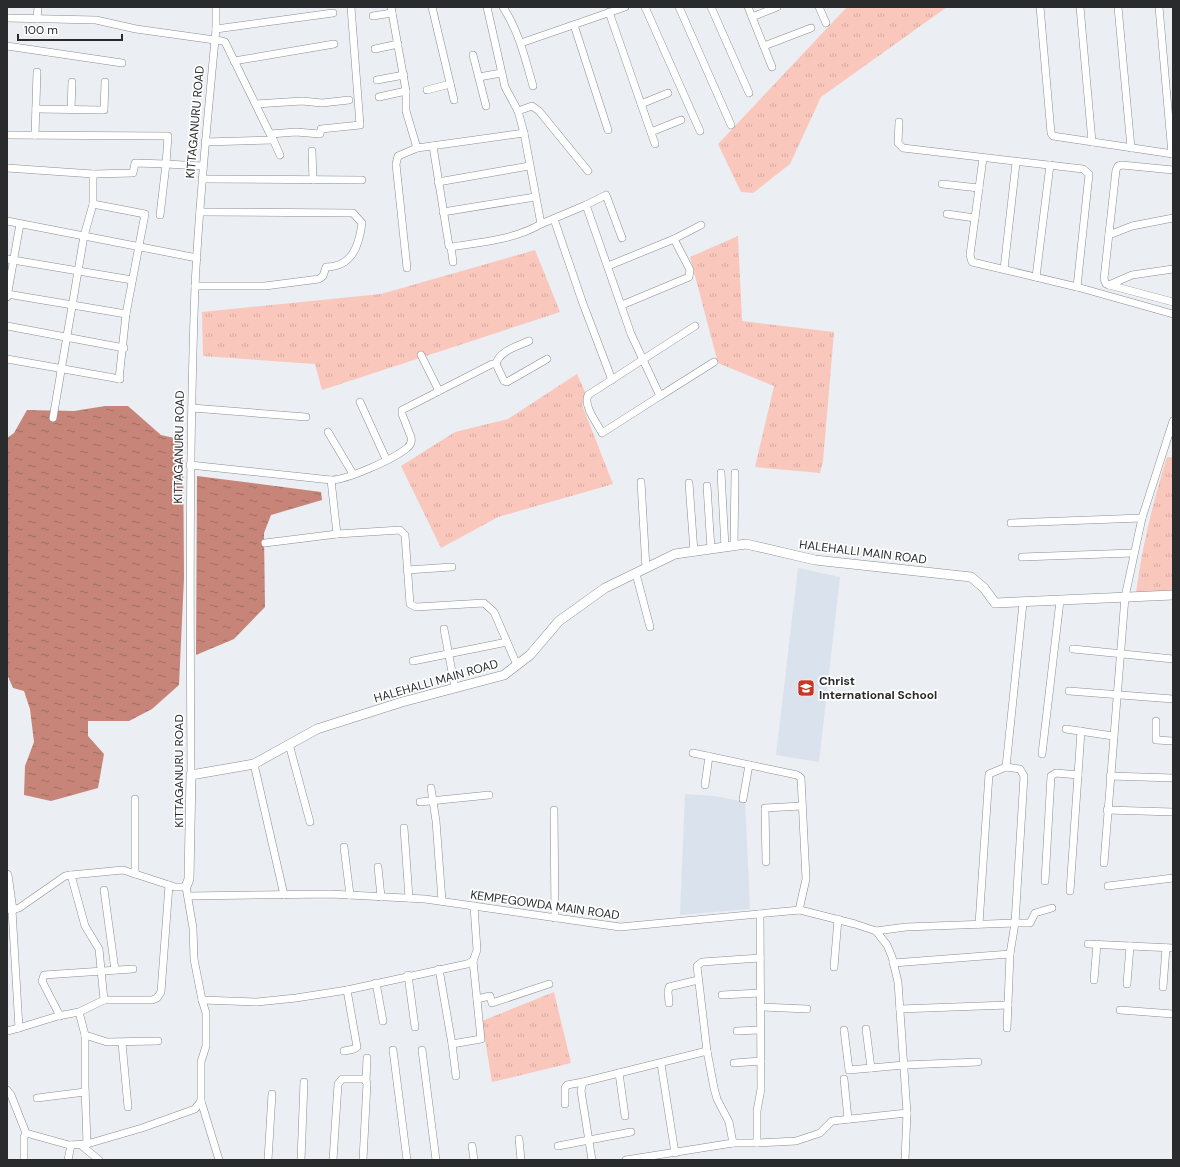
<svg xmlns="http://www.w3.org/2000/svg" width="1180" height="1167" font-family="'DM Sans',sans-serif">
<defs>
<pattern id="grass-tufts" width="24" height="20" patternUnits="userSpaceOnUse"><rect width="24" height="20" fill="#fac7bd"/><path d="M3 7l-1-3M5 7V3M7 7l1-3M15 17l-1-3M17 17v-4M19 17l1-3" fill="none" stroke="#d6aba3"/></pattern>
<pattern id="water-ripples" width="26" height="14" patternUnits="userSpaceOnUse"><rect width="26" height="14" fill="#c68578"/><path d="M2 4q2-2 4 0t4 0M15 11q2-2 4 0t4 0" fill="none" stroke="#a16d63"/></pattern>
</defs>
<rect width="100%" height="100%" fill="#ebeef2"/>
<g fill="#dae3ed">
<path d="M798,568L840,577L819,762L776,755Z"/>
<path d="M685,794L715,796L745,802L750,909L680,915Z"/>
</g>
<g fill="url(#grass-tufts)">
<path d="M847,7H947L821,97L790,164L753,193L741,192L718,144Z"/>
<path d="M738,236L742,321L834,332L823,461L820,473L755,467L774,386L718,363L690,257Z"/>
<path d="M535,250L560,312L322,390L315,364L203,356L202,312L381,294Z"/>
<path d="M577,374L585,392L582,405L613,484L498,517L441,548L401,466L455,432L508,419Z"/>
<path d="M1167,457H1173V590L1136,593C1142,546 1153,502 1167,457Z"/>
<path d="M554,992L571,1063L492,1082L482,1021Z"/>
</g>
<g fill="url(#water-ripples)">
<path d="M105,406H128L161,435L183,440L184,578L179,685L152,709L129,721H88V736L104,754L98,788L51,801L24,795L25,766L34,742L30,709L24,691L13,688L7,674V438L14,433L27,410L74,411Z"/>
<path d="M197,476L321,492L322,500L271,515L264,533L265,607L234,639L196,655Z"/>
</g>
<g fill="none" stroke-linecap="round" stroke-linejoin="round">
<defs>
<g id="minor">
<path d="M391,7L406,91V111L417,148L524,133L541,224L586,205L631,334L660,396L602,433C597,423 583,406 588,395L695,326"/>
<path d="M432,7L454,100"/>
<path d="M487,7L505,87L518,111L524,133"/>
<path d="M503,7C519,32 525,58 533,86"/>
<path d="M645,7L700,131"/>
<path d="M679,7L731,125"/>
<path d="M711,7L749,93"/>
<path d="M748,7L772,67"/>
<path d="M819,7L826,23"/>
<path d="M1040,7L1051,133L1053,136L1173,154"/>
<path d="M1080,7L1092,142"/>
<path d="M1118,7L1131,148"/>
<path d="M1159,7L1172,154"/>
<path d="M609,12L655,144"/>
<path d="M373,16L392,13"/>
<path d="M752,17L777,7"/>
<path d="M7,18L96,20L136,29L222,41L225,42L270,134L296,132L320,134L321,129L360,125L351,7"/>
<path d="M37,19L38,7"/>
<path d="M574,25L608,130"/>
<path d="M216,29L333,13"/>
<path d="M521,43L625,7"/>
<path d="M7,46L122,63"/>
<path d="M764,46L811,28"/>
<path d="M375,49L398,44"/>
<path d="M473,55L486,106"/>
<path d="M234,61L334,44"/>
<path d="M479,77L501,73"/>
<path d="M377,80L404,75"/>
<path d="M427,90L450,84"/>
<path d="M379,97L406,91"/>
<path d="M256,104L302,101L322,103L349,100"/>
<path d="M641,104L668,93"/>
<path d="M36,109L104,110L105,82"/>
<path d="M71,109L72,82"/>
<path d="M518,111L532,106L539,111L588,171"/>
<path d="M899,122L898,143L903,148L1083,169L1089,174L1077,287"/>
<path d="M651,132L681,120"/>
<path d="M7,135L168,136L166,164L202,166"/>
<path d="M35,135L37,72"/>
<path d="M272,137L280,155"/>
<path d="M205,142L273,140"/>
<path d="M433,146L449,246L451,247C482,242 513,240 541,224"/>
<path d="M312,151L313,180"/>
<path d="M983,158L970,255L972,262L1077,287L1173,314"/>
<path d="M7,168L93,174"/>
<path d="M1173,170L1122,165L1118,166L1116,170L1104,279L1106,284L1109,285L1173,302"/>
<path d="M202,179L362,180"/>
<path d="M438,182L529,166"/>
<path d="M942,184L979,188"/>
<path d="M93,204L145,214L126,314L119,379"/>
<path d="M586,205L606,195L622,238"/>
<path d="M443,212L535,197"/>
<path d="M947,214L975,218"/>
<path d="M554,219L582,301L612,380"/>
<path d="M7,221L197,258"/>
<path d="M1109,235L1132,226L1173,218"/>
<path d="M674,239L701,225"/>
<path d="M451,247L453,262"/>
<path d="M7,259L132,280"/>
<path d="M608,266L674,239L690,270L689,277L622,305"/>
<path d="M407,268L396,164L398,156L417,148"/>
<path d="M1004,269L1016,163"/>
<path d="M1036,277L1050,165"/>
<path d="M1109,285L1132,275L1173,269"/>
<path d="M195,286H265L319,279L323,276L326,267C352,267 359,246 362,223L353,213L200,212"/>
<path d="M7,294L126,314"/>
<path d="M7,297L20,224"/>
<path d="M7,326L124,348"/>
<path d="M421,355L439,391"/>
<path d="M7,359L120,379"/>
<path d="M496,364C499,351 518,346 529,341"/>
<path d="M660,396L714,362"/>
<path d="M360,402L386,459"/>
<path d="M192,408L306,417"/>
<path d="M53,418L84,236L93,204V174L133,173L135,163L166,164L160,215"/>
<path d="M328,432L353,474"/>
<path d="M190,465L331,480L337,534"/>
<path d="M721,473L725,547"/>
<path d="M331,480C347,480 394,459 407,448C411,445 412,441 411,437L402,414V410L492,364H496L504,381L507,382L547,359"/>
<path d="M641,482L646,568"/>
<path d="M689,483L694,552"/>
<path d="M707,486L711,549"/>
<path d="M1011,523L1142,518"/>
<path d="M265,543L337,534L400,530L405,535L410,604L416,607L484,603L494,612L517,665"/>
<path d="M734,546L735,473"/>
<path d="M1022,557L1133,553"/>
<path d="M407,570L452,567"/>
<path d="M636,574L650,627"/>
<path d="M444,629L455,688"/>
<path d="M1073,649L1173,659"/>
<path d="M413,661L507,642"/>
<path d="M1069,691L1173,699"/>
<path d="M1156,721V740L1173,741"/>
<path d="M1066,729L1113,736"/>
<path d="M289,744L310,822"/>
<path d="M693,753L797,775L801,778L806,879L799,910"/>
<path d="M1042,754L1060,601"/>
<path d="M254,764L284,895"/>
<path d="M1006,767L1023,603"/>
<path d="M191,775C190,612 189,449 195,287C199,201 208,115 216,29V7"/>
<path d="M1110,776L1173,778"/>
<path d="M705,785L709,756"/>
<path d="M431,788L436,821L442,901"/>
<path d="M135,799V874"/>
<path d="M743,799L749,765"/>
<path d="M420,802L489,795"/>
<path d="M554,810L555,918"/>
<path d="M1107,810L1173,812"/>
<path d="M404,828L409,898"/>
<path d="M344,847L350,895"/>
<path d="M766,862L765,808L802,806"/>
<path d="M1104,863L1125,597L1142,518L1173,421"/>
<path d="M378,867L381,897"/>
<path d="M71,875L85,926L99,949L104,1000"/>
<path d="M1045,881L1051,776L1056,773L1078,775"/>
<path d="M1108,886L1173,878"/>
<path d="M104,890L115,970"/>
<path d="M1070,891L1081,731"/>
<path d="M188,896L330,894L425,899L620,927L800,910L855,924L876,931L906,927L1015,923L1010,954L1007,1028"/>
<path d="M760,914L761,1089L757,1111V1143L796,1141L820,1133L832,1121L907,1113"/>
<path d="M979,924L989,774L1006,767L1020,769L1024,776L1015,923H1030L1035,913L1052,908"/>
<path d="M876,931L887,945L892,957L898,982L907,1113L905,1160"/>
<path d="M1088,944L1173,948"/>
<path d="M893,963L1010,954"/>
<path d="M834,967L838,919"/>
<path d="M439,969L452,1044"/>
<path d="M408,975L415,1027"/>
<path d="M1094,980L1097,944"/>
<path d="M376,983L383,1021"/>
<path d="M1127,984L1130,946"/>
<path d="M1163,987L1166,948"/>
<path d="M722,995L760,993"/>
<path d="M477,999L490,996L492,1003L549,984"/>
<path d="M202,1000L257,1002L296,998L347,990L467,964L473,961L477,950L474,906"/>
<path d="M669,1003L668,992L669,987L698,980"/>
<path d="M760,1007L807,1009"/>
<path d="M900,1009L1008,1005"/>
<path d="M1120,1010L1173,1014"/>
<path d="M79,1012L85,1035V1086L87,1144"/>
<path d="M60,1016L42,981L44,975L133,969"/>
<path d="M19,1028L58,1016L79,1012L104,1000H152L157,998L161,992L169,885"/>
<path d="M866,1029L871,1068"/>
<path d="M844,1030L849,1070L904,1065L978,1062"/>
<path d="M7,1031L19,1028L12,910L19,908L65,876L71,875L123,870L175,887H186L193,928L194,959L202,1000L206,1013V1046L201,1062V1101L195,1109L142,1128L87,1144L69,1145L26,1133"/>
<path d="M737,1031L760,1030"/>
<path d="M85,1035L107,1042L158,1041"/>
<path d="M122,1043L128,1107"/>
<path d="M393,1050L407,1160"/>
<path d="M422,1050L436,1160"/>
<path d="M344,1051L354,1049L357,1047L347,990"/>
<path d="M734,1063L761,1061"/>
<path d="M661,1064L675,1153"/>
<path d="M619,1073L625,1116"/>
<path d="M456,1076L452,1044L481,1039L473,961"/>
<path d="M844,1079L848,1119"/>
<path d="M366,1081L367,1058"/>
<path d="M7,1090L11,1095L26,1133L24,1137V1160"/>
<path d="M37,1098L85,1092"/>
<path d="M201,1101L219,1160"/>
<path d="M565,1104V1088L567,1085L583,1082"/>
<path d="M519,1139L521,1160"/>
<path d="M733,1143L729,1122L717,1099L714,1088L707,1051L697,966L702,962L760,958"/>
<path d="M81,1145L99,1160"/>
<path d="M472,1146L474,1160"/>
<path d="M558,1146L631,1132"/>
<path d="M68,1160L71,1145"/>
<path d="M268,1160L272,1094"/>
<path d="M301,1160L304,1082"/>
<path d="M333,1160L338,1084L342,1079H364L367,1083L363,1160"/>
<path d="M592,1160L581,1091L583,1082L707,1051"/>
<path d="M626,1160L733,1143H757"/>
</g>
<g id="major">
<path d="M7,875L12,910"/>
<path d="M186,887L189,879L191,775L254,764L317,729L402,702L504,675L530,655L559,621L605,588L675,554L746,544L815,560L971,577L984,588L995,603L1173,595"/>
</g>
</defs>
<use href="#minor" stroke="#8a8d91" stroke-width="8"/>
<use href="#major" stroke="#8a8d91" stroke-width="10"/>
<use href="#minor" stroke="#fff" stroke-width="7"/>
<use href="#major" stroke="#fff" stroke-width="9"/>
</g>
<defs>
<symbol id="school-square" viewBox="-11 -11 22 22"><rect x="-9" y="-9" width="18" height="18" rx="4" fill="#c43824" stroke="#fff"/><path d="M0-5L7-2L0 1L-7-2ZM-4 1L0 2.5L4 1V4Q0 6-4 4Z" fill="#fff"/></symbol>
</defs>
<g fill-rule="evenodd">
<use href="#school-square" x="796" y="678" width="20" height="20"/>
</g>
<g text-anchor="middle" dominant-baseline="central" stroke-width="3.5" stroke-linejoin="round" paint-order="stroke">
<g font-size="12" fill="#292b2c" stroke="#fff">
<text transform="translate(195 122) rotate(-85)">KITTAGANURU ROAD</text>
<text transform="translate(179 447) rotate(-89)">KITTAGANURU ROAD</text>
<text transform="translate(863 552) rotate(7)">HALEHALLI MAIN ROAD</text>
<text transform="translate(436 681) rotate(-16)">HALEHALLI MAIN ROAD</text>
<text transform="translate(179 771) rotate(-90)">KITTAGANURU ROAD</text>
<text transform="translate(545 905) rotate(8)">KEMPEGOWDA MAIN ROAD</text>
</g>
<g font-size="12" font-weight="bold" fill="#292b2c" stroke="#fff" text-anchor="start">
<text x="819" y="681">Christ<tspan x="819" dy="14">International School</tspan></text>
</g>
</g>
<rect width="1180" height="1167" fill="none" stroke="#292b2c" stroke-width="16"/>
<path d="M18 34v6h104v-6" fill="none" stroke="#292b2c" stroke-width="2"/>
<text x="24" y="34" font-size="12" fill="#292b2c" stroke="#ffffff" stroke-width="3" paint-order="stroke">100 m</text>
</svg>
